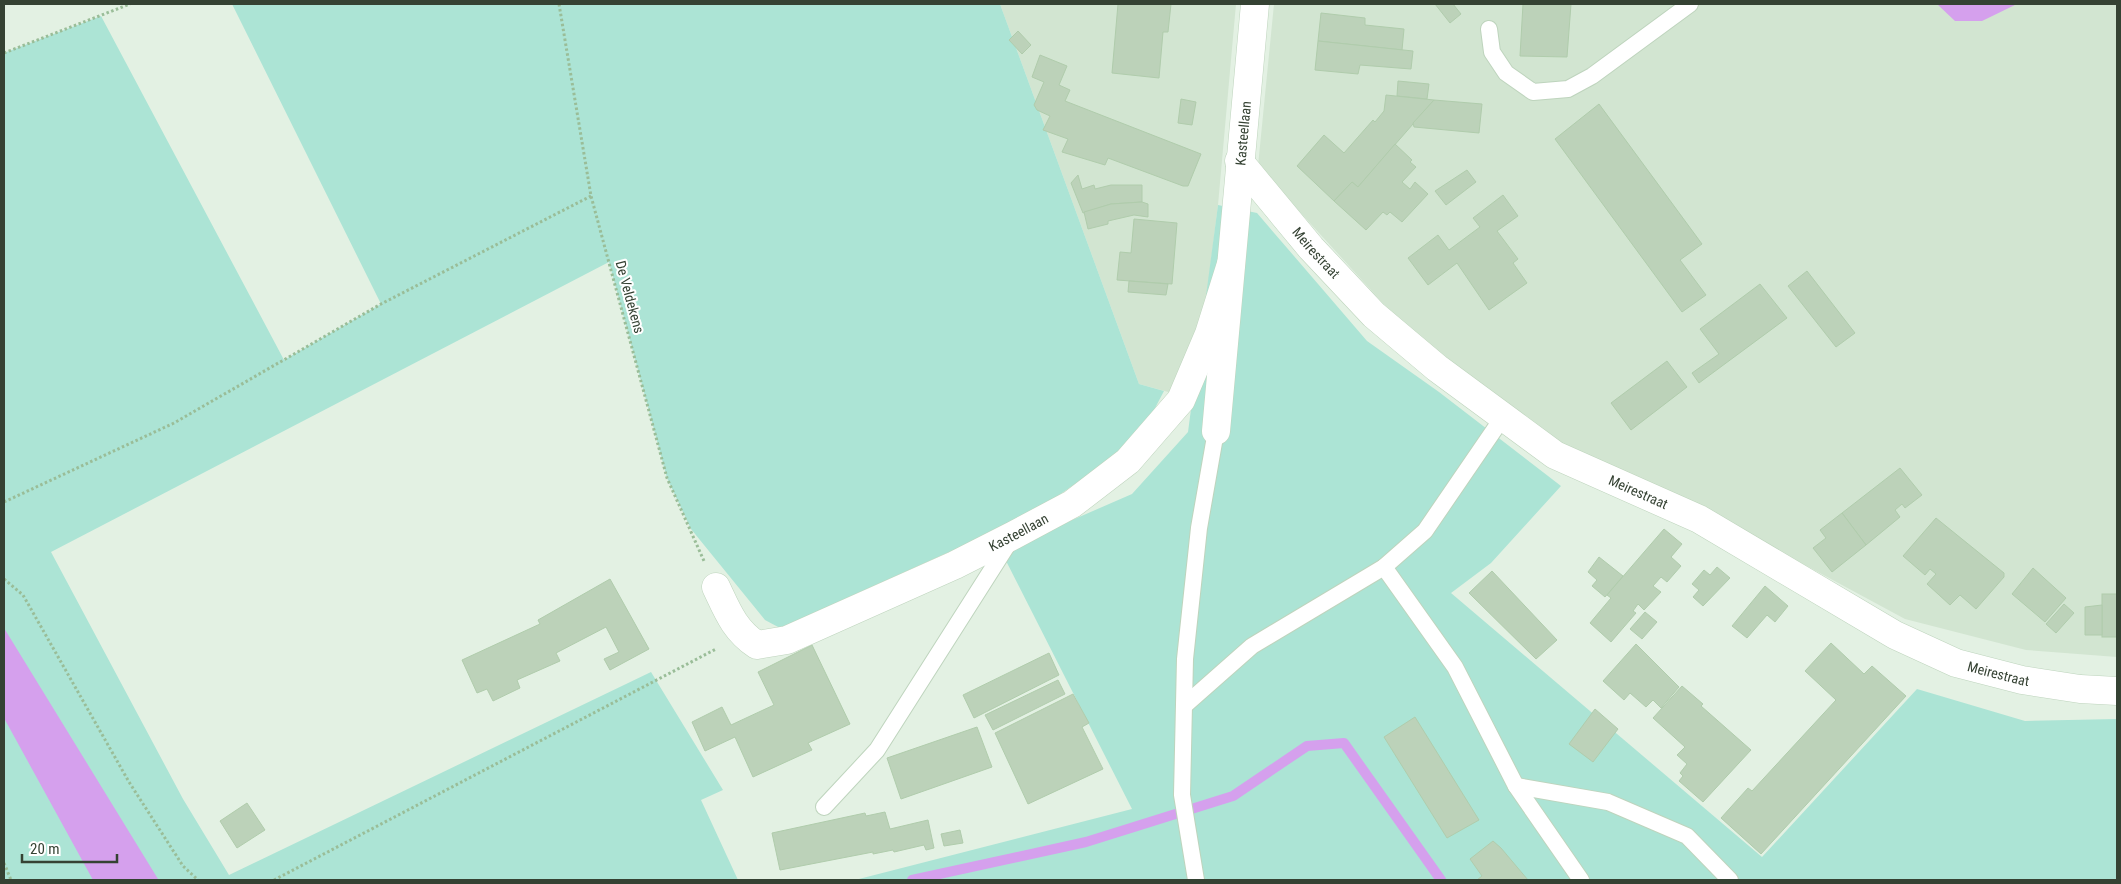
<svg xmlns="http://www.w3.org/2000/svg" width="2121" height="884" font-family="'Roboto Condensed',sans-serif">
<rect width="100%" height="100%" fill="#e3f1e3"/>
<g fill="#d2e5d1">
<path d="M1000,4H1236L1218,205L1194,399L1139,384Z"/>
<path d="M1274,4H2117V657L2026,650L1905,619L1671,493L1559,444L1401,323L1258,166Z"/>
</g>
<g fill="#ace4d5">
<path d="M232,4H1000L1139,384L1164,391L1144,429L1125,449L1029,516L780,628L765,620L691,529L667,478L609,262L51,552L183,799L229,875L651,672L723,790L701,800L738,880H4V53L101,16L284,360L381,304Z"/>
<path d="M1218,205L1257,213L1367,341L1439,392L1561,486L1491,563L1451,593L1762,857L1917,689L2025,721L2117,719V880H855L1132,809L1001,551L1132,494L1188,432Z"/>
</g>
<g fill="#d5a0ed">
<path d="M1937,4H2017L1982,21H1955Z"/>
<path d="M4,628L158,879L159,880H93L4,718Z"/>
</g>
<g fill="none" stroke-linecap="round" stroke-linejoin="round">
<path stroke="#d5a0ed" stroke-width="10" d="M912,880L1086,842L1233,796L1307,746L1344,743L1441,880"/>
</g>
<g fill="#bcd2b9" stroke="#b0ccac">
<path d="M1118,4H1171L1168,32H1163L1159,78L1112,73Z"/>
<path d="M1435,4H1453L1461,14L1450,23Z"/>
<path d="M1523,4H1571L1567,57L1520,56Z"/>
<path d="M1321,13L1365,18V25L1404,29L1402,50L1318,41Z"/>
<path d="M1018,31L1031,45L1022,54L1009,40Z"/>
<path d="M1318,41L1413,51L1411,69L1360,65L1358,74L1315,70Z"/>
<path d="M1040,55L1067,66L1059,85L1070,90L1065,101L1201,154L1188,186H1183L1108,158L1105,165L1062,152L1068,139L1043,130L1050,116L1037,110L1034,105L1044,82L1032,77Z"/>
<path d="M1398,81L1429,84L1427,99L1397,96Z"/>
<path d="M1386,95L1434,100L1358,187L1352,182L1334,201L1297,166L1324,135L1344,153L1373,120L1375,122L1384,111Z"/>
<path d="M1181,99L1196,102L1192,125L1178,123Z"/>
<path d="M1434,100L1482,104L1479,133L1414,127L1413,123Z"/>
<path d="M1599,104L1702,244L1680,260L1706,295L1682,312L1555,139Z"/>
<path d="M1395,144L1412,160L1410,162L1416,167L1402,182L1410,189L1415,182L1428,194L1402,222L1390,212L1387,215L1383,212L1366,230L1334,201L1352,182L1358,187Z"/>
<path d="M1467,170L1476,182L1446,205L1435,191Z"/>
<path d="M1078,175L1082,189L1094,185L1095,189L1111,185H1142V202L1111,204L1083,213L1071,183Z"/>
<path d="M1503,195L1518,216L1497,231L1518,259L1513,263L1527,283L1489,310L1457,263L1428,285L1408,258L1438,235L1449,250L1480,227L1473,218Z"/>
<path d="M1142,202L1148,204V217L1134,215L1108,221V224L1088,229L1084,212L1111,204Z"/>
<path d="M1134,219L1177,223L1172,284L1117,280L1120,252L1131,253Z"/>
<path d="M1807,271L1855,333L1836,347L1788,286Z"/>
<path d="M1129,281L1168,284L1166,295L1128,292Z"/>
<path d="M1760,284L1787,318L1699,383L1692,373L1719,354L1700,329Z"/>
<path d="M1667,361L1687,387L1631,430L1611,403Z"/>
<path d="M1900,468L1922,495L1905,508L1902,504L1895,510L1900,517L1866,545L1842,513Z"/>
<path d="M1842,513L1866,545L1832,572L1813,548L1826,538L1820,530Z"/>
<path d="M1936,518L2004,573V577L1976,609L1960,595L1950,605L1927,584L1936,574L1930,569L1925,575L1903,556Z"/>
<path d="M1664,529L1682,544L1671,557L1681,566L1667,582L1661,577L1653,586L1661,592L1644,610L1638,604L1633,611L1636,613L1611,642L1590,623L1611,598L1607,595Z"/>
<path d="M1599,557L1623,576L1605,597L1592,586L1597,580L1588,572Z"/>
<path d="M1717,567L1730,578L1703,606L1693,597L1699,590L1692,584L1704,570L1710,575Z"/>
<path d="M2033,568L2066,598L2045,622L2012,594Z"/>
<path d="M1492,571L1557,640L1536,659L1469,593Z"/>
<path d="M610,579L649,649L610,670L604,659L619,652L606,627L556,653L560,661L517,680L520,688L493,701L487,689L477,693L462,660L540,624L538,620Z"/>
<path d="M1765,586L1788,606L1775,622L1767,615L1747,638L1732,626Z"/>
<rect x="2102" y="594" width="15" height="43"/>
<path d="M2064,604L2074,613L2056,633L2046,624Z"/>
<path d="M2102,605V635H2085V607Z"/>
<path d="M1645,612L1657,622L1642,639L1630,629Z"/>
<path d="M1831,643L1864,674L1872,666L1906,696L1761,854L1721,818L1748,788L1752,791L1836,700L1805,671Z"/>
<path d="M1636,644L1679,687L1661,708L1653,700L1646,707L1630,693L1624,700L1603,681Z"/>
<path d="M812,645L850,724L808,743L812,750L753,777L735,737L705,751L692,722L722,707L731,725L774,705L758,672Z"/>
<path d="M1049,653L1059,675L974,718L963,695Z"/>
<path d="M1058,680L1065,694L993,730L985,715Z"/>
<path d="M1682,686L1703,704L1701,706L1751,750L1703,802L1679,781L1683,776L1680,773L1687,764L1677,755L1685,747L1653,718Z"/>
<path d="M1073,694L1089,723L1082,727L1103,769L1028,804L995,733Z"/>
<path d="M1595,709L1618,729L1593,762L1569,744Z"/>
<path d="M1415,717L1479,820L1447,838L1384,737Z"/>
<path d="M977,727L992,767L901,799L887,758Z"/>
<path d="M247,803L265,830L237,848L220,821Z"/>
<path d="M885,812L890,829L928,820L934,848L926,850L924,845L894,852L893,850L873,854V852L780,870L772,833L865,813L866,816Z"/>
<path d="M960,830L963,843L944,846L941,834Z"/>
<path d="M1493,841L1501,848L1528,880H1477L1482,876L1470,859Z"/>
</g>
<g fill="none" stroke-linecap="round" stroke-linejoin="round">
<defs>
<g id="service">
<path d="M1489,29L1492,52L1506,73L1533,92L1568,89L1592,76L1690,4"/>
<path d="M1384,567L1455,667L1516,786L1581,880"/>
<path d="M1184,706L1252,646L1384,567L1425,531L1503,417"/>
<path d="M1516,786L1608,802L1687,836L1730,880"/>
<path d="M824,807L877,750L1010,541"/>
<path d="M1196,880L1182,795L1185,659L1199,528L1216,431"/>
</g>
<g id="minor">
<path id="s1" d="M1239,161L1311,248L1374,315L1437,368L1555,455L1699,519L1895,635L1956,663L2022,680L2080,689L2117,691"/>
<path id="s2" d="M1216,431L1255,4"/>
<path id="s3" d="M716,587C727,610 734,630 757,645L787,640L955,565L1014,535L1072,504L1128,461L1181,400L1209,334L1231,264"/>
</g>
</defs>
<use href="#service" stroke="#bed4bd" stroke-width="18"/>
<use href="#minor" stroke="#bed4bd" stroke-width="29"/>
<g stroke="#9abd98" stroke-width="3" stroke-dasharray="2.5 2.5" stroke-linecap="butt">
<path d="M559,4L591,196L667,478L704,561"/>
<path d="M4,53L130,4"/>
<path d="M4,502L174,423L381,304L591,196"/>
<path d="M4,579L23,595L129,782L183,866L198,880"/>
<path d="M4,863L11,880"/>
<path d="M274,880L716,649"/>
</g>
<use href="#service" stroke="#fff" stroke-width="16"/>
<use href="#minor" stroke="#fff" stroke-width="28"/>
</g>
<g text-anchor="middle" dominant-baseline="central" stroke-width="4" stroke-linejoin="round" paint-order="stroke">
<g font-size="14" fill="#354233" stroke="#fff">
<text stroke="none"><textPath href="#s2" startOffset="299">Kasteellaan</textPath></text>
<text stroke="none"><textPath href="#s1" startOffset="120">Meirestraat</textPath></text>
<text transform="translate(630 297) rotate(75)">De Veldekens</text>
<text stroke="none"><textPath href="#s1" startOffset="525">Meirestraat</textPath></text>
<text stroke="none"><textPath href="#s3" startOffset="358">Kasteellaan</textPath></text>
<text stroke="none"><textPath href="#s1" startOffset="930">Meirestraat</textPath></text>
</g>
</g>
<rect width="2121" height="884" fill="none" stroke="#354233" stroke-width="10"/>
<path d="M22 854v8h95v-8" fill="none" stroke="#354233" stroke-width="2.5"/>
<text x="30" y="854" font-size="15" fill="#354233" stroke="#ffffff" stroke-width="4" paint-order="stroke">20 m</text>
</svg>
